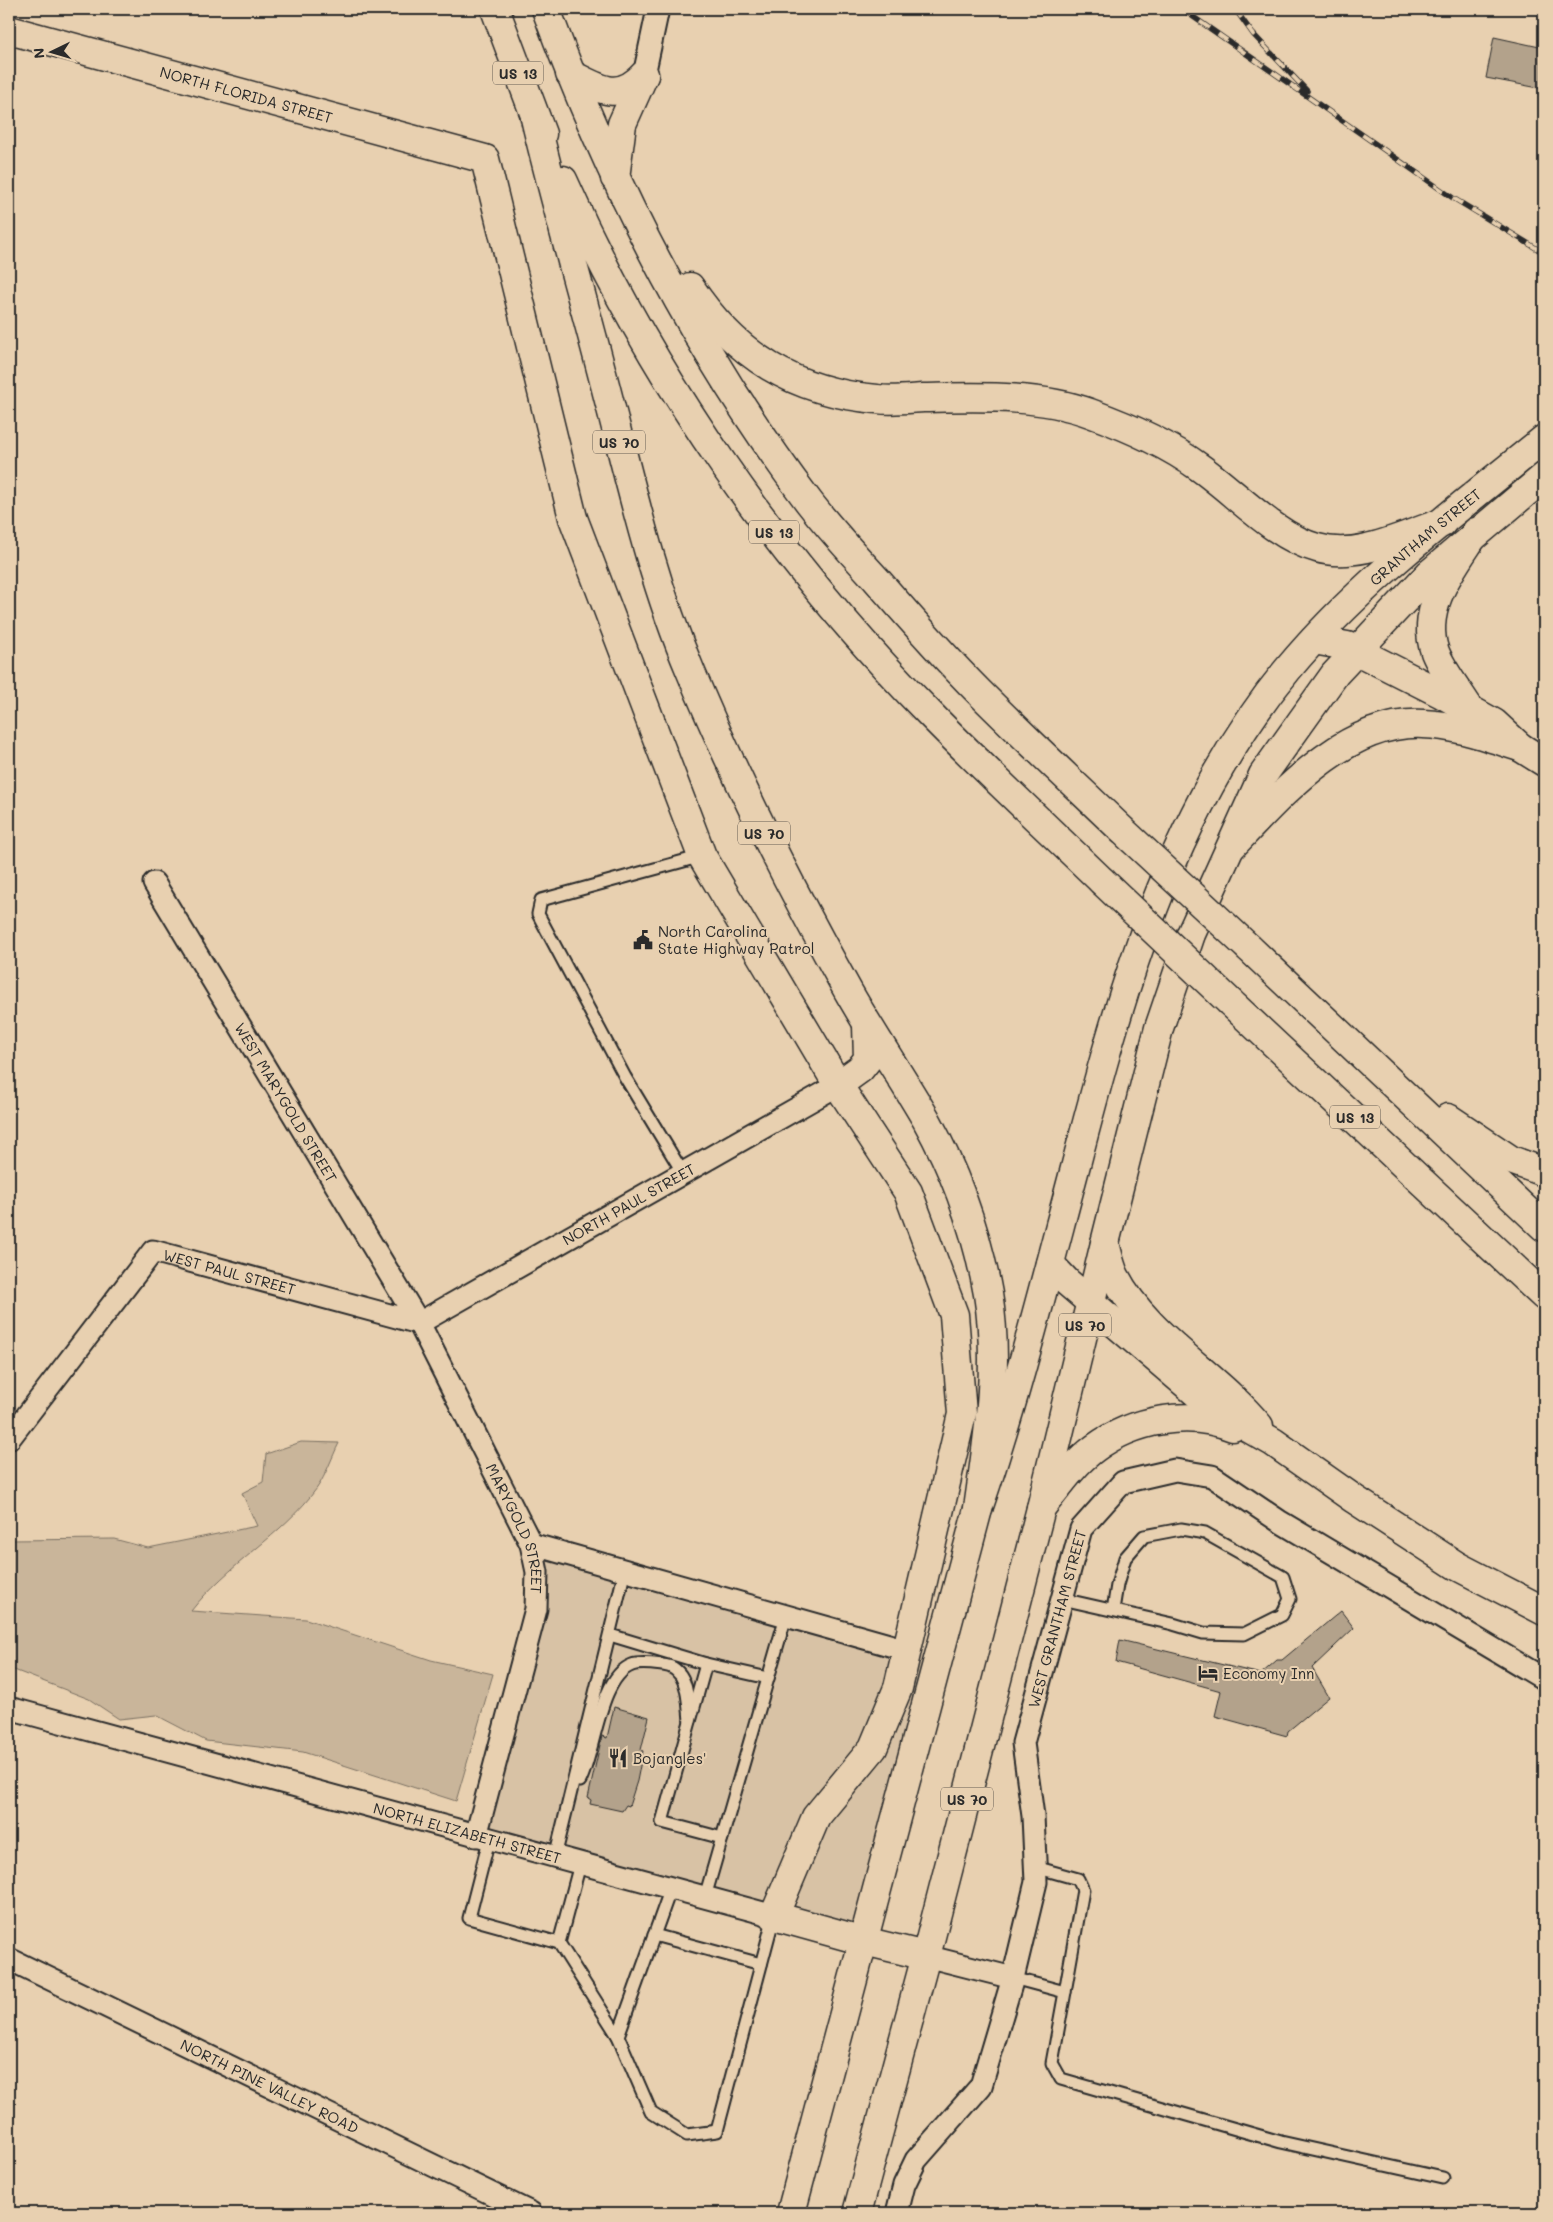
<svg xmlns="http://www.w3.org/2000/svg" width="1553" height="2222" font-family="Mali,sans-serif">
<rect width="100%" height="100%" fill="#e8d0b0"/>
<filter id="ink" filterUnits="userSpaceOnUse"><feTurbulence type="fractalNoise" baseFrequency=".02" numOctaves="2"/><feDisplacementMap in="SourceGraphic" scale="10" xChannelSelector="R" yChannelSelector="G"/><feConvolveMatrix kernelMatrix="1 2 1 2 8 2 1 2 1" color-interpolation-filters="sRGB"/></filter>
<g filter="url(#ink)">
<path fill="#d8c2a5" d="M531,1544L939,1659L864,1941L477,1836L536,1609Z"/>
<path fill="#c9b59a" stroke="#7a7062" d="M301,1442L339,1443C332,1457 326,1475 317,1488C283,1535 227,1565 191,1611L306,1619L431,1660L493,1674L456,1801L303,1752L206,1741L156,1715L119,1719L89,1699L9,1668V1540L114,1539L148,1548L257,1526L242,1493L263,1482L266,1454Z"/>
<g fill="#b3a28b" stroke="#2b2b2b">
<path d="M1494,37L1544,48V89L1486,78Z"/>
<path d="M1341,1611L1354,1628L1312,1668L1329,1697L1288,1731L1287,1736L1215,1716L1221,1691L1116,1662L1120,1640L1261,1674L1277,1660H1282Z"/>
<path d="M614,1707L649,1717L641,1750L643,1751L637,1781L629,1806L626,1805L622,1811L590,1804L591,1800L588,1798L602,1736L607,1738Z"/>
</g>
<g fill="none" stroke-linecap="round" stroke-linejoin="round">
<defs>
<g id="lane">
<path d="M683,1173L625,1077L538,914L541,900L702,856"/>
<path d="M1062,1599L1173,1624L1203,1633L1244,1634L1282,1615L1290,1599L1283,1577L1205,1533L1181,1529L1144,1536L1125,1558L1117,1585L1113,1610"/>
<path d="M610,1635L706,1664L768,1678"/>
<path d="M706,1664L662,1822L722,1838"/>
<path d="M580,1781C595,1752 599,1677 632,1665C640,1662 654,1664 663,1665C689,1667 688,1702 690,1721"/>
<path d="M489,1840L469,1918L559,1943L618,2036L651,2112L687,2135L717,2131L774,1916"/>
<path d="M555,1857L625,1570"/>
<path d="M1035,1867L1078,1879L1083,1890L1065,1992"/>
<path d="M705,1897L786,1616"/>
<path d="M654,1935L761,1964"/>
<path d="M559,1943L580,1864"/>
<path d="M1013,1978L1065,1992L1052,2063L1061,2079L1281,2142L1443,2178"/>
<path d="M618,2036L671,1888"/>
</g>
<g id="street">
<path d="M644,75L658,9"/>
<path id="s1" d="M154,883L419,1323L531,1544L537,1572L536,1609L476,1836"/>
<path id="s2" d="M419,1323L838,1085"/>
<path id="s3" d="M9,1439L153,1251L419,1323"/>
<path d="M531,1544L907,1650"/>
<path id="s4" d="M9,1708L774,1916"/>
<path d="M926,1956L1013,1978"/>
<path id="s5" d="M9,1959L531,2213"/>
<path id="s6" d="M897,2213L904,2185L916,2160L981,2086L1013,1978L1036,1882L1033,1816L1023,1743L1081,1529L1123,1482L1175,1470L1212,1476L1279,1521L1544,1679"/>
</g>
<g id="secondary">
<path id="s7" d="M9,30L485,159L573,518L702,856L838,1085L908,1192L954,1315L962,1414L898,1688L873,1748L816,1817L774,1916L864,1941L926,1956"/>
</g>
<g id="primary">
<path id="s8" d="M791,2213L978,1509C1016,1398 1044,1285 1074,1172C1120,995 1169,813 1288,669C1361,581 1456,511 1544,439"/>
<path d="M857,2213L926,1956L1041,1508L1105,1243L1159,1028L1191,934L1263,775L1335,674L1429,574L1544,477"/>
</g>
<g id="highway">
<path d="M495,9L542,134"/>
<path d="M546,9C610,184 696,352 809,502C830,529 853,554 876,579C909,617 943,656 979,692C1026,739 1074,784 1122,830"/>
<path d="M570,74C599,88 617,103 644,75"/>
<path d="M535,118C556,207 582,295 605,385C630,481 651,578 690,670C736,781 790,887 848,991C873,1035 901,1076 926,1119C956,1173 977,1233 988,1294C1000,1367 988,1437 978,1509"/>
<path d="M615,178L622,124L644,75"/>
<path d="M563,180C650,377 781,563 932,716C987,772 1045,826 1102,881"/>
<path d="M690,287C736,356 794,392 877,399C892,401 908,399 923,398C978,397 1038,394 1090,413C1129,427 1166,443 1199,467C1235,492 1275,537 1317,548C1359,560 1403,535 1442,523"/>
<path d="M1314,640L1347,646L1442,694L1494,723L1520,747L1544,762"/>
<path d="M1469,708C1458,690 1443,672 1435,652C1419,608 1454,566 1476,532"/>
<path d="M1232,846C1281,795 1345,720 1423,724C1456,725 1488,737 1520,747"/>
<path d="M1249,948L1544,1227"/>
<path d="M1231,1003L1544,1296"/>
<path d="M838,1085L860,1069L868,1059L867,1025"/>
<path d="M1448,1118L1511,1160L1544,1172"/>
<path d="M1105,1243C1108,1254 1110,1266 1115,1276C1145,1335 1217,1375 1259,1426"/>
<path d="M1050,1264L1067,1282L1215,1409L1273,1442L1354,1499L1457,1566L1544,1611"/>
<path d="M1041,1508C1058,1487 1073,1464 1095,1448C1133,1420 1188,1409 1233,1427"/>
</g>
</defs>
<use href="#lane" stroke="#2b2b2b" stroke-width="15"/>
<use href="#street" stroke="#2b2b2b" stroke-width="25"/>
<use href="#secondary" stroke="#2b2b2b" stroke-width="31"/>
<use href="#primary" stroke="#2b2b2b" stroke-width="31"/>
<use href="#highway" stroke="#2b2b2b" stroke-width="31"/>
<use href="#lane" stroke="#e8d0b0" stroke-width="11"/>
<use href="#street" stroke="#e8d0b0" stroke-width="21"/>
<use href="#secondary" stroke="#e8d0b0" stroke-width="28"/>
<use href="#primary" stroke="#e8d0b0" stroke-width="28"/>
<use href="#highway" stroke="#e8d0b0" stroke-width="28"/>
<defs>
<g id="rail">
<path d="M1182,9L1453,198L1544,253"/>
<path d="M1235,9L1253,34L1307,91"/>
</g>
</defs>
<use href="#rail" stroke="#2b2b2b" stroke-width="5.5"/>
<use href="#rail" stroke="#e8d0b0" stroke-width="4" stroke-dasharray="11" stroke-linecap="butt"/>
<defs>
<g id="highway-bridge">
<path d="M1122,830L1249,948"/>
<path d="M1102,881L1231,1003"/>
</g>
</defs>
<use href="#highway-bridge" stroke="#2b2b2b" stroke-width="31" stroke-linecap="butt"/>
<use href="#highway-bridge" stroke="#e8d0b0" stroke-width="28"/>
</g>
</g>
<defs>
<symbol id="civic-bare" viewBox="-9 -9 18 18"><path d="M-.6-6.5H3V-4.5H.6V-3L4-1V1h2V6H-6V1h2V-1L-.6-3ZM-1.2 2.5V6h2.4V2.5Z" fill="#2b2b2b" stroke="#e8d0b0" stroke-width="2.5" paint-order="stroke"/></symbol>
<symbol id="hotel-bare" viewBox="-9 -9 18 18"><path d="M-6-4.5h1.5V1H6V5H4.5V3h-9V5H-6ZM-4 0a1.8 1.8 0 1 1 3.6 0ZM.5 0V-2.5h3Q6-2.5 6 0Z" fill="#2b2b2b" stroke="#e8d0b0" stroke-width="2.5" paint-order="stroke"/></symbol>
<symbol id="restaurant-bare" viewBox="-9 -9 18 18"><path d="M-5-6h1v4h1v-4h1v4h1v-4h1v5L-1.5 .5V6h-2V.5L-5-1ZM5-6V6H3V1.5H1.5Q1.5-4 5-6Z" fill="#2b2b2b" stroke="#e8d0b0" stroke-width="2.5" paint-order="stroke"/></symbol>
</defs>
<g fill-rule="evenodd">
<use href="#civic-bare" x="629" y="926" width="28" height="28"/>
<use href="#hotel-bare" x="1194" y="1659" width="28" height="28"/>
<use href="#restaurant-bare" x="604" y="1744" width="28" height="28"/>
</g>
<g text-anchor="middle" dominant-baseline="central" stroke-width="4" stroke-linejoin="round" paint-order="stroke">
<g fill="#e8d0b0" stroke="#645c53" stroke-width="1">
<rect x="493" y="61.5" width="50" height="23" rx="4"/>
<rect x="593" y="430.5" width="52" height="23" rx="4"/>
<rect x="749" y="520.5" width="50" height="23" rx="4"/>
<rect x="738" y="821.5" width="52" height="23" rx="4"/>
<rect x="1330" y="1105.5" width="50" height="23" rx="4"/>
<rect x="1059" y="1313.5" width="52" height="23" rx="4"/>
<rect x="941" y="1787.5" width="52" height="23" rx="4"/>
</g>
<g font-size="14" font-weight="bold" fill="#2b2b2b">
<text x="518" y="73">US 13</text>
<text x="619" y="442">US 70</text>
<text x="774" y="532">US 13</text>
<text x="764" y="833">US 70</text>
<text x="1355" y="1117">US 13</text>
<text x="1085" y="1325">US 70</text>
<text x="967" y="1799">US 70</text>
</g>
<g font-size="15" fill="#2b2b2b" stroke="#e8d0b0">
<text stroke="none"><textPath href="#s7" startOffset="246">NORTH FLORIDA STREET</textPath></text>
<text stroke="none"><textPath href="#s8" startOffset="1821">GRANTHAM STREET</textPath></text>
<text stroke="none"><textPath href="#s1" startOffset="256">WEST MARYGOLD STREET</textPath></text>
<text stroke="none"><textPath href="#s2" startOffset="241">NORTH PAUL STREET</textPath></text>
<text stroke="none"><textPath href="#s3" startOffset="316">WEST PAUL STREET</textPath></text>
<text stroke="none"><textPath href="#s1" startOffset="742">MARYGOLD STREET</textPath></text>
<text stroke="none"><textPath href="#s6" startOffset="635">WEST GRANTHAM STREET</textPath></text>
<text stroke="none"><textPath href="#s4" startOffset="475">NORTH ELIZABETH STREET</textPath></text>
<text stroke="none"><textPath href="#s5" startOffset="290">NORTH PINE VALLEY ROAD</textPath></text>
</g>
<g font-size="15" fill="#2b2b2b" stroke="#e8d0b0" text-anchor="start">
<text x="658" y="931">North Carolina<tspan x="658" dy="17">State Highway Patrol</tspan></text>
<text x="1223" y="1673">Economy Inn</text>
<text x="633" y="1758">Bojangles'</text>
</g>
</g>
<rect width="1553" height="2222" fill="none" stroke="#e8d0b0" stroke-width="30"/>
<rect x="15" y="15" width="1523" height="2192" fill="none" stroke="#2b2b2b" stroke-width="2" filter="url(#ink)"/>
<g transform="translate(52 52) rotate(265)" stroke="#e8d0b0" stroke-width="4" paint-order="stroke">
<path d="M0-4L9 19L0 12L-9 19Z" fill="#2b2b2b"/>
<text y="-8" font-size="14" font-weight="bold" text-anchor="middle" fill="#2b2b2b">N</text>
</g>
</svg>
